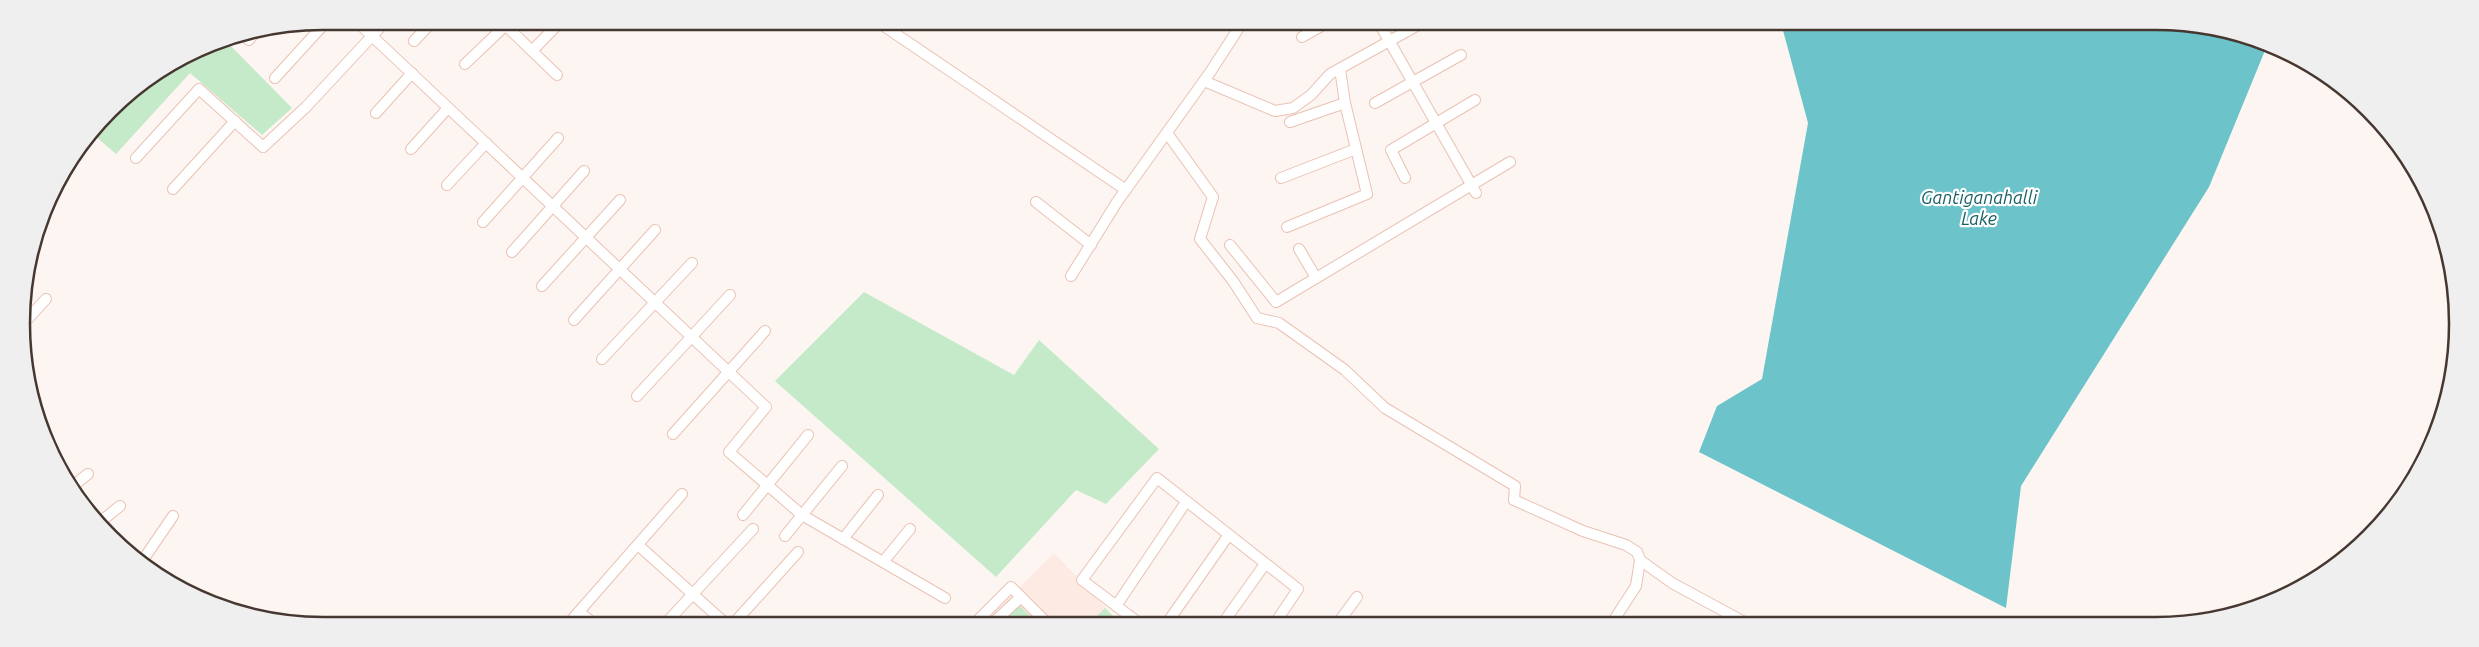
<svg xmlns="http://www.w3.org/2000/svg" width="2479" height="647" font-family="Ubuntu,sans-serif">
<rect width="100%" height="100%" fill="#fdf5f1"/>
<path fill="#fdeae2" d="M1054,553L1120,623H984Z"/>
<g fill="#c5eac9">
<path d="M226,41L292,108L262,135L190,73L116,154L94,135L124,96L208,44Z"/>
<path d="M864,292L1014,375L1039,340L1159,449L1106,504L1076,490L996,577L775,381Z"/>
<path d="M1019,605L1037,623H1000Z"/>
<path d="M1105,608L1120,623H1090Z"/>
</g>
<path fill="#6cc4ca" d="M1781,23L2195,24L2266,48L2209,187L2021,486L2006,608L1699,452L1717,406L1762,379L1808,123Z"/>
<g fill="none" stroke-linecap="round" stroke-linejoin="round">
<defs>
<g id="minor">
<path d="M356,21L766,407L729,452L802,515L945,598"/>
<path d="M502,22L557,75"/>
<path d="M878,22L1126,190"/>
<path d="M1379,23L1476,193"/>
<path d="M245,37L249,40L253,35"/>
<path d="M1302,37L1327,23"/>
<path d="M414,41L433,21"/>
<path d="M532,51L560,22"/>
<path d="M465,64L506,25"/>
<path d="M275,78L327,21"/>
<path d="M1204,81L1275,111L1293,108L1311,95L1330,74L1422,23"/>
<path d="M1375,103L1461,55"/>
<path d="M376,113L412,73"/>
<path d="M1290,122L1345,103"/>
<path d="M1167,133L1213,197L1200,239L1233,281L1257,318L1279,323L1345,370L1385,408L1515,486L1514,500L1583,531L1626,545L1637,552L1640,560L1672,583L1746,623"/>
<path d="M411,149L448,108"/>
<path d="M136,158L199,89L263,147L306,107L386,21"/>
<path d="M1281,178L1356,149"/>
<path d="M1405,178L1391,150L1475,100"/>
<path d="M447,185L486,143"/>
<path d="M173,189L235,121"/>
<path d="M1036,202L1091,245"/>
<path d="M483,222L558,138"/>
<path d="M1287,227L1367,194L1345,103L1340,69"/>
<path d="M1230,245L1276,302L1510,162"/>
<path d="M1299,249L1316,278"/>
<path d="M512,252L584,171"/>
<path d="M1071,276L1117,202L1211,71L1242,23"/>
<path d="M542,286L620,200"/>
<path d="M574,320L655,230"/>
<path d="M24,323L46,299"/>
<path d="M602,359L692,263"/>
<path d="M637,396L730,295"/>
<path d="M673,434L765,331"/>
<path d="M73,486L88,474"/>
<path d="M743,515L808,435"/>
<path d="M100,522L120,506"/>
<path d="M785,536L842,466"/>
<path d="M843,539L878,495"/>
<path d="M638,545L725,623"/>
<path d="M143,560L173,516"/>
<path d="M883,562L910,529"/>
<path d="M1116,606L1186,502"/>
<path d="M579,612L593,623"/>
<path d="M569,623L682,494"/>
<path d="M666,623L753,529"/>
<path d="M734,623L798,552"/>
<path d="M975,623L1011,587L1047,623"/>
<path d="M993,623L1021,597"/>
<path d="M1139,623L1082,580L1157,478L1298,589L1275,623"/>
<path d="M1167,623L1228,536"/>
<path d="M1223,623L1265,564"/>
<path d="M1338,623L1357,597"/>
<path d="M1612,623L1636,586L1640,560"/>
</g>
</defs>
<use href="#minor" stroke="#e9c2b3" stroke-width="12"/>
<use href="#minor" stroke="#fff" stroke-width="10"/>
</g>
<g text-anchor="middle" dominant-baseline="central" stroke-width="4.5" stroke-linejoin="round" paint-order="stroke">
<g font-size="18" font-style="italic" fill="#186166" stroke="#fff">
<text x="1979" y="197">Gantiganahalli<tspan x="1979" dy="21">Lake</tspan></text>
</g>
</g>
<path d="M0 0H2479V647H0ZM323 30H2156A293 293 0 0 1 2449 323V324A293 293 0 0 1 2156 617H323A293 293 0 0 1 30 324V323A293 293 0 0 1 323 30Z" fill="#f0efef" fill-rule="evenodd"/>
<path fill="none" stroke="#463731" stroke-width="2.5" d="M323 30H2156A293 293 0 0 1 2449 323V324A293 293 0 0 1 2156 617H323A293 293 0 0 1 30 324V323A293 293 0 0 1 323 30Z"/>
</svg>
